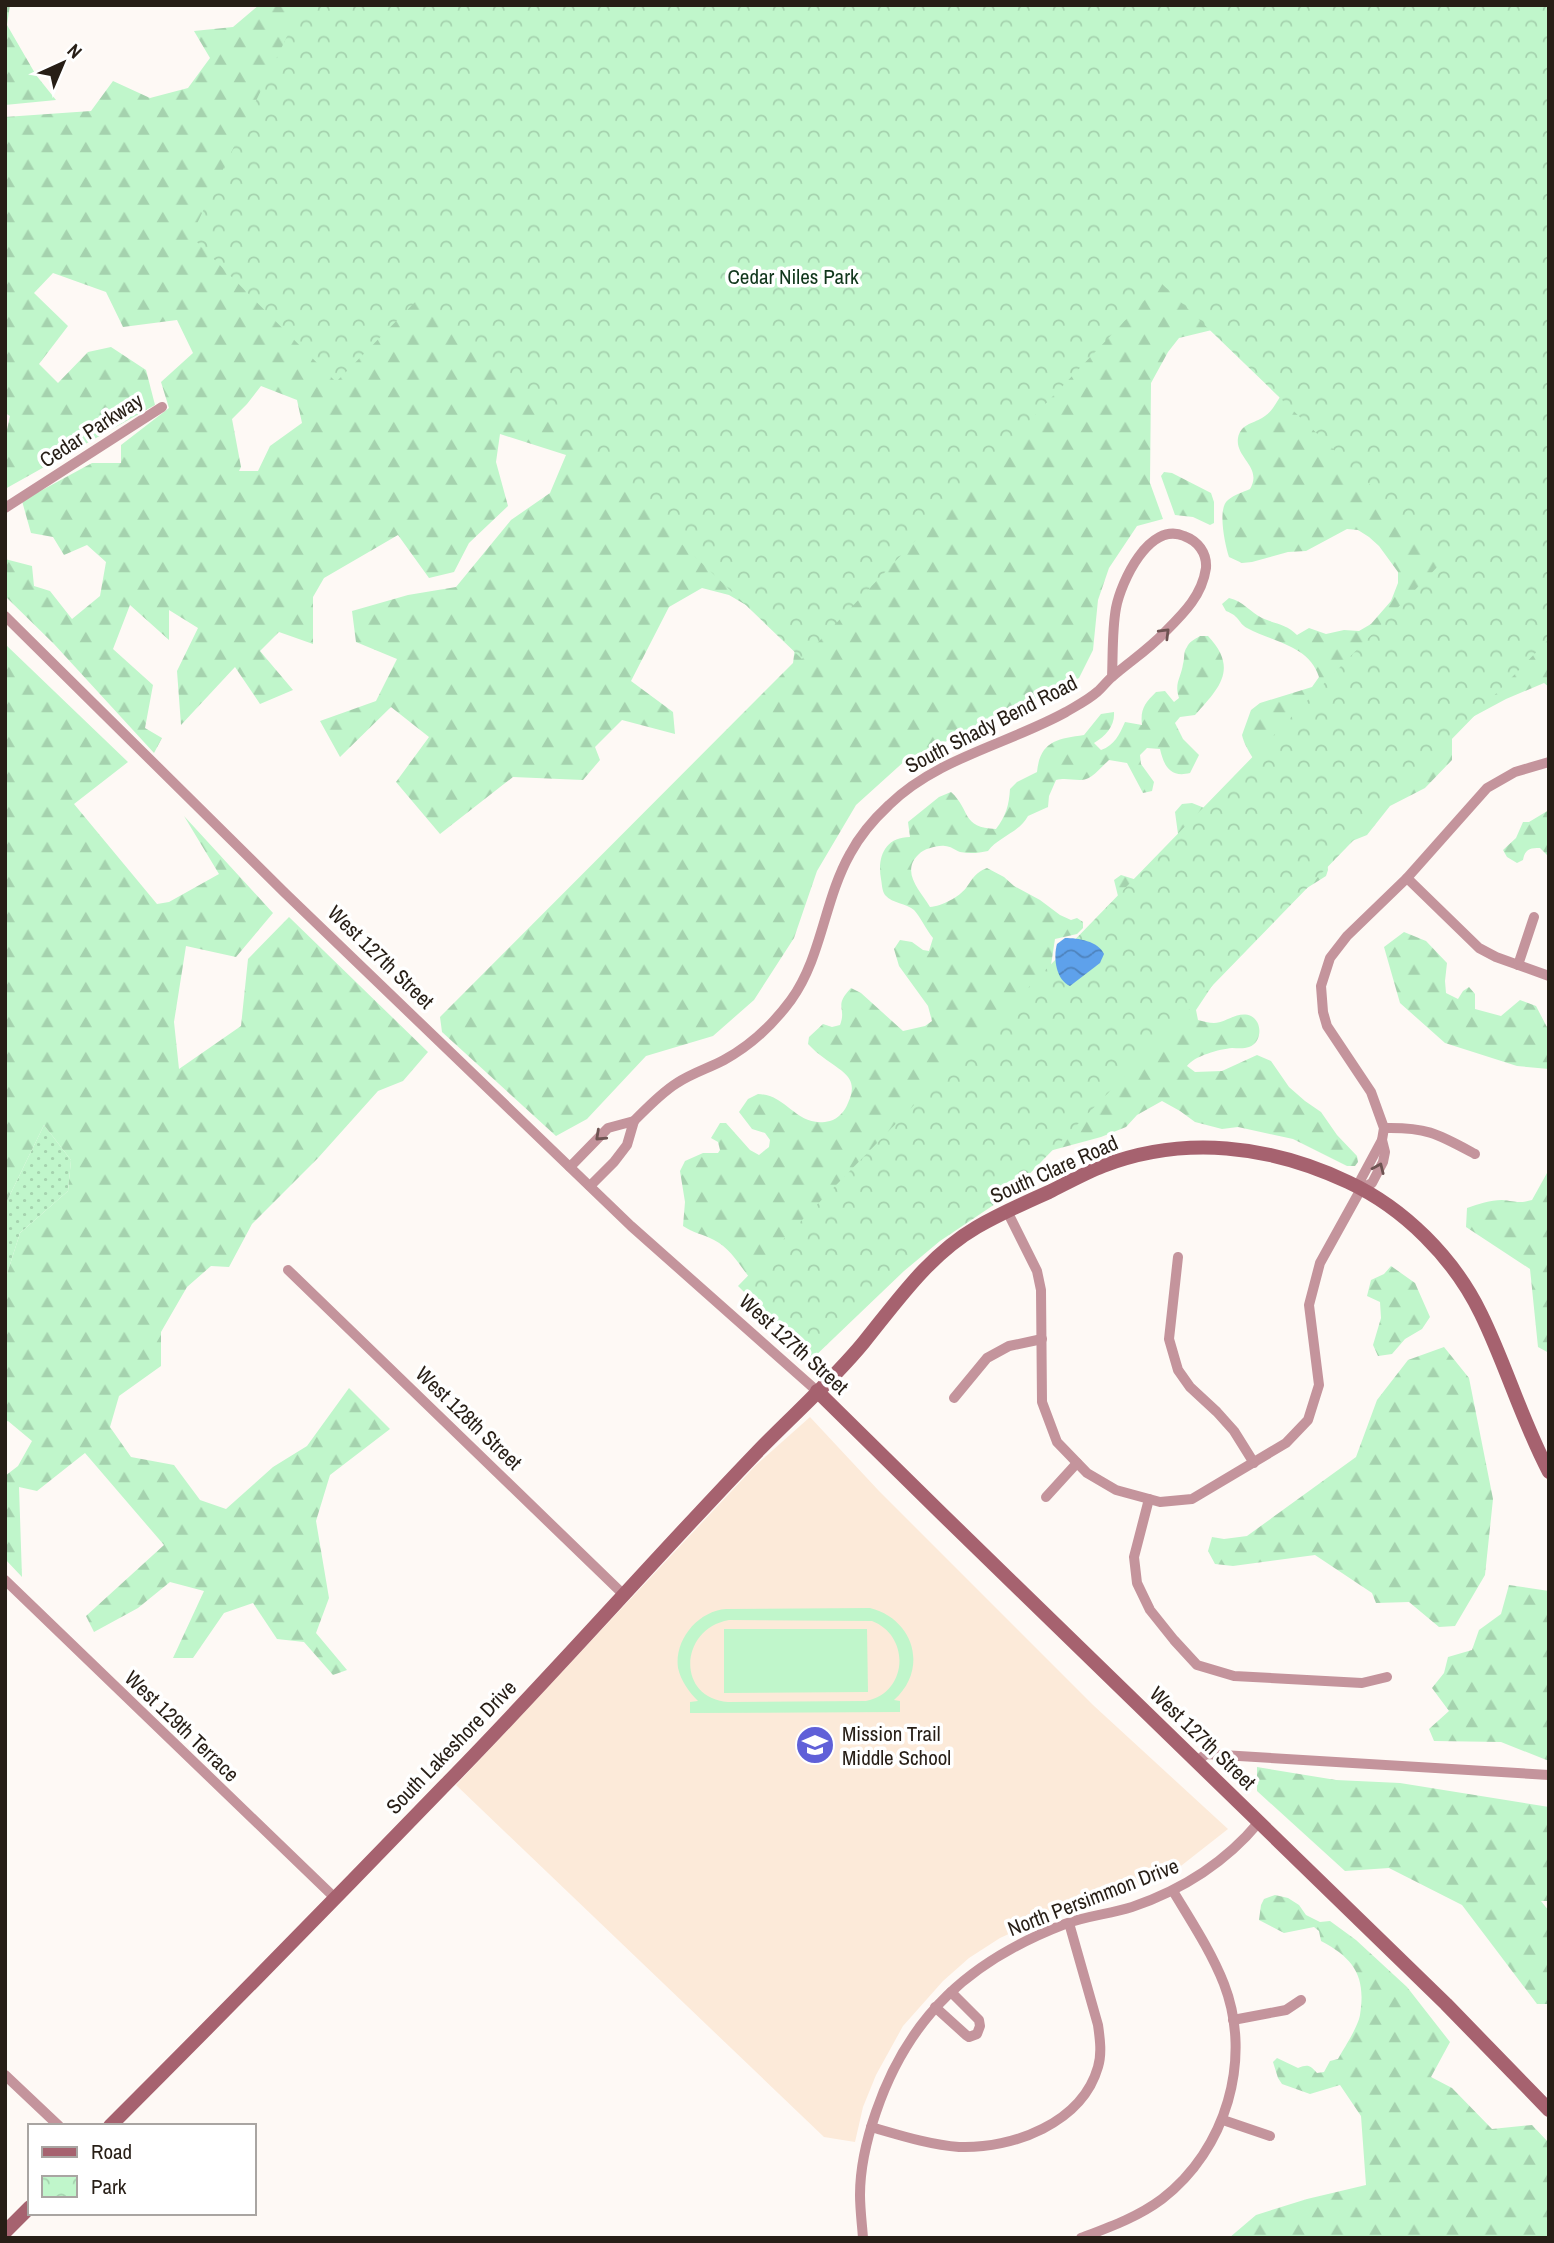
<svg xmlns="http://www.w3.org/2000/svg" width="1554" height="2243" font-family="'Archivo Narrow',sans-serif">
<defs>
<pattern id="grass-dots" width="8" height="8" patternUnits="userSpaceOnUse" patternTransform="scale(1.75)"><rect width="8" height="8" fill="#c0f6cb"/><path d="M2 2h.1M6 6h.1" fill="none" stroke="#a5d2ae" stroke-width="1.8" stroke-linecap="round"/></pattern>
<pattern id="forest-firs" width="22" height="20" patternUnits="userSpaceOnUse" patternTransform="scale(1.75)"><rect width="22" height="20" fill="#c0f6cb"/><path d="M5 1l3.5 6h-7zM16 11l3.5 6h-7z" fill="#a5d2ae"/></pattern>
<pattern id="park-crowns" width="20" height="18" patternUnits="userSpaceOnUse" patternTransform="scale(1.75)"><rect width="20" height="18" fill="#c0f6cb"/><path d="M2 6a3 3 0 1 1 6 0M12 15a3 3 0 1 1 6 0" fill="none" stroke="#a5d2ae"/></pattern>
<pattern id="water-waves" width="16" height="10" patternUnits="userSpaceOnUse" patternTransform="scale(1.75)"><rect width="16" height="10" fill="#5ea1eb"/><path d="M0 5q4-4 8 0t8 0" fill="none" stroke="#4e83bd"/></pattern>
</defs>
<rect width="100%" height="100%" fill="#fef9f5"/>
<path fill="#fcead9" d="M810,1417L879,1491L1093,1705L1228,1829L1177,1869L1135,1887L1056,1912L1000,1938L969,1958L943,1981L903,2026L876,2075L863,2107L855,2142L824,2137L456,1785L756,1465Z"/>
<path fill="url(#grass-dots)" d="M44,1125L71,1160L68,1191L20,1233L7,1274L5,1275V1205Z"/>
<g fill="url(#forest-firs)" fill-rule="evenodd">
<path d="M5,5H10L7,25L36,75L56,100L5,105Z"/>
<path d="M259,5H1549V687L1544,683L1506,699L1452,728V760L1425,788L1390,806L1367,835L1332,849C1309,824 1249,766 1242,735L1251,710L1260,703L1312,687L1319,677C1309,645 1272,642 1247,628C1237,622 1241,617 1226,611L1222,604L1229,598C1243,601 1250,612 1262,618C1275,624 1287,624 1297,635L1309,628L1326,634L1344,630L1359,631L1371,624L1391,601L1398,583V572L1379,546L1369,537L1358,530L1347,529L1306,551L1288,552L1252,562L1242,563L1229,557C1225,545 1217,508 1228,500C1234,495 1243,492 1250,489C1263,467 1235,458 1238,438C1241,424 1252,424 1262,418C1271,413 1275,405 1280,397L1216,329L1179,338L1168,352L1151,383L1150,483L1163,519L1137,526L1109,568L1098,600L1093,650L1079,678L974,729L908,758L856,805L817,871L794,938L754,1000L713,1036L646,1056L587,1119L556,1136L442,1032L440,1017L793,663L796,640L763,615L729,595L702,588L669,607L631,681L673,712L675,734L622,720L595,747L600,760L583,780L513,777L440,834L396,782L429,737L391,707L340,757L320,721L376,701L397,659L356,642L352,611L408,595L456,587L511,520L550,493L566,455L500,434L496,462L508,506L469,543L454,572L429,578L398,535L324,578L313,597V644L279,632L260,651L293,690L260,704L235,667L181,725L177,671L198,628L169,610V640L130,605L113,649L153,685L145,728L162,738L154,753L54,644L5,596V559L32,566L34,586L50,591L72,619L100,596L106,562L87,545L64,555L53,537L31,533L22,501L92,463H121V445L169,408L161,382L193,353L177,320L123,327L106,292L53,273L34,293L68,326L39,364L58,383L88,352L111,347L146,370L155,405L5,489V439L10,416L5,413V117L91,111L113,81L150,98L188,88L210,58L194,31L233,27ZM261,386L297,400L302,423L270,446L258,471H239L241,467L232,419L247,404Z"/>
<path d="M1164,472L1172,473L1211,493L1214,502V523L1210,525L1193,517L1175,515L1161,476Z"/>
<path d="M1200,636H1208C1239,669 1219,688 1195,715L1180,717L1175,723L1183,739L1199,755L1190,773C1170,778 1164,766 1160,749L1147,748L1140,755L1141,764L1154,782L1152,791L1143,793L1127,763L1109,760C1101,767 1091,781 1080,780C1071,780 1065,778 1056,780L1049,796L1048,807L1028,816C1020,832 998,837 988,851C979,853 970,854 960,852C955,850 950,846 945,846C937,845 924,849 919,854C900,872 920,890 930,907C942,906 959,897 966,888C973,878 976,872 987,868L1004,877L1014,886L1040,900L1060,915L1071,920L1077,918L1083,922V928L1077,934L1055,939L1051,965L1120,904L1114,880L1121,875L1140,881L1175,846L1178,834L1175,812L1182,804L1192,803L1327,857L1328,870L1326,876L1299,893L1214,983L1196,1010L1198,1020C1203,1021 1209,1023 1214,1023C1226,1023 1238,1010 1251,1016C1263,1022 1262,1043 1249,1047C1244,1049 1237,1048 1232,1048C1220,1049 1194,1056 1187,1066L1195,1072L1222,1071L1257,1055L1271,1061L1289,1087L1305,1101L1321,1112L1337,1135L1357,1156L1358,1162L1355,1166H1347L1293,1139L1238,1127L1222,1129L1195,1122L1180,1111L1162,1101L1137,1115L1126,1127L1101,1137L1042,1153L749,1277C739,1264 729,1247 714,1240C703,1234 693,1233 683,1226L685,1202L680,1171L685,1161L703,1153H718L720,1150L718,1142L711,1138L720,1123H726L750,1150L759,1155L769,1147L770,1140L765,1133L752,1129L739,1112L748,1099L758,1094C789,1095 796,1129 830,1121C838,1119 845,1111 848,1103C860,1077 842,1072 824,1058C818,1054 813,1049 808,1044L809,1037L823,1024L832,1027L840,1025C847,1007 833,1007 851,988L861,993L903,1031L925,1026L932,1021L928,1006L899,966L894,949L900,940L912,942L923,950L929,951L933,938C927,931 920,916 914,910C906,903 893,904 885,895C882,891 882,884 881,879C877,857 885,837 910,837L908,822L939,797L951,792C971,810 961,828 996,829C1006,816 1009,805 1010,789L1017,782L1037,772C1040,741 1057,739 1084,735L1101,714L1114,712C1115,726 1106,736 1094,743L1101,750C1115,745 1119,735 1125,722L1142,725C1140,709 1145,703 1156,692L1165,691L1174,702L1179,698C1174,683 1181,678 1183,664C1185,658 1183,652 1187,647C1189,642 1195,639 1200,636Z"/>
<path d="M5,644L128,762L74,804L157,904L169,902L219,874L184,816L273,913L236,957L186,946L174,1022L179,1069L241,1026L248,959L289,917L428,1052L403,1081L378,1091L318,1158L252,1224L229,1267L211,1266L187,1287L161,1332V1366L119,1396L110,1427L131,1457L174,1465L200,1500L226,1509L273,1467L307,1446L349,1388L390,1429L330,1475L316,1521L329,1598L316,1633L347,1670L333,1675L304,1642L277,1639L253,1603L224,1613L193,1658H173L204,1591L170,1582L138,1608L94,1632L86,1616L164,1545L85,1453L37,1491L19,1487L22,1577L5,1559V1476L18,1466L32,1441L8,1421L5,1422V1275L7,1274L20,1233L68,1191L71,1160L44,1125L5,1205Z"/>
<path d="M1549,810V857L1540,848C1530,848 1525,849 1523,860L1517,863L1507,857L1503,850L1516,838L1523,822H1529Z"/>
<path d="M1404,932L1426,941L1447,963L1445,981L1446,993L1458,999L1463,991L1469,987L1475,994V1009L1501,1016L1520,1000L1536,1006L1549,1031V1069L1517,1066L1445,1043L1400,1003L1384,947Z"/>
<path d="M1547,1173H1549V1353L1538,1347L1530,1269L1466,1227L1467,1208C1479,1204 1490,1200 1502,1200C1515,1201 1518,1204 1532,1200Z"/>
<path d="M1391,1266L1415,1283L1430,1317L1422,1329L1405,1339L1392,1354L1378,1356L1373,1345L1381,1318L1380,1302L1367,1296L1371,1280L1384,1274Z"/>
<path d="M1444,1347L1469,1378L1493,1499L1485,1575L1455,1626L1439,1627L1409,1602L1376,1603L1372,1593L1315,1555L1233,1566L1215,1564L1208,1551L1212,1537L1224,1539L1247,1536L1356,1457L1377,1400L1408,1360Z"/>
<path d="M1509,1585L1549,1591V1761L1501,1742L1434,1741L1429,1729L1449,1711L1432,1688L1444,1673L1448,1657L1472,1650L1479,1630L1501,1614Z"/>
<path d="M1257,1767L1336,1780L1400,1783L1549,1807V1901H1541L1549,1911V2004H1537L1462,1905L1389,1868L1345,1871L1257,1791Z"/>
<path d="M1275,1895L1288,1898L1299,1905L1306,1915L1320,1922L1330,1921L1356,1940L1407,1987L1450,2042L1431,2077L1452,2088L1492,2129L1532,2125L1549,2143V2238H1229L1256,2215L1307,2199L1366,2185L1361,2116L1340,2085L1310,2094L1282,2084L1278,2078L1273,2062L1277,2058L1298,2068C1308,2064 1310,2065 1317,2073L1324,2072L1330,2061L1338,2059C1344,2048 1358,2027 1360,2015C1366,1977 1355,1959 1321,1941L1319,1931L1314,1927L1284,1933L1259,1920L1261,1905L1264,1899Z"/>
</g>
<path fill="url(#park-crowns)" d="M302,5H1549V639L1010,1194L940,1241L904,1271L812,1359L738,1286L1446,558L1161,283L802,659L422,295L336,382L191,236Z"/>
<g fill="#c0f6cb" fill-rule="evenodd">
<path d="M870,1608C914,1619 929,1669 894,1700L900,1701V1712L690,1713V1702L698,1701C689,1692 681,1681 678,1668C674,1640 698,1611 726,1609ZM729,1620L872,1621C911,1636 908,1693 866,1701L728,1702C676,1698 679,1629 729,1620Z"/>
<path d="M724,1629H867L868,1692L724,1693Z"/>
</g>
<path fill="url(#water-waves)" d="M1065,938C1078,938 1098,941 1104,954L1100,963L1070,986C1056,980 1053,958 1057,944Z"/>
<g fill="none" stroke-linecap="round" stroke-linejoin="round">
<g stroke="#c4949c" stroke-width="10">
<path d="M5,508L162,407"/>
<path d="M5,616L285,893L631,1226L817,1391"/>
<path d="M1407,878L1479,948L1496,957L1549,976"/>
<path d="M1518,965L1534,917"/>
<path d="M634,1121C647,1108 661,1093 677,1083C692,1073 709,1068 724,1060C750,1046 774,1023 791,1000C822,957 824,900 850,854C860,835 874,819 889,805C937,758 1008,744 1066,712C1076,706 1088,700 1097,692C1102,688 1106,682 1112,677C1129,662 1148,650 1164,633C1183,614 1202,596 1206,568C1207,553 1198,541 1184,536C1149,521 1121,582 1116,608C1112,630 1113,654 1112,677"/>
<path d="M1384,1128C1427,1127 1438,1134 1475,1154"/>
<path d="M570,1167L608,1128L634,1121L627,1145L614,1162L590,1186"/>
<path d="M1361,1189L1372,1183L1383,1162L1385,1152L1382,1140L1384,1128L1371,1092L1327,1026L1323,1012L1321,986L1330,958L1347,936L1407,878L1487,788L1515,772L1549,762"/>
<path d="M1007,1211L1037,1271L1041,1290L1042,1402L1057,1442L1087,1473L1116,1490L1160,1502L1192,1499L1286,1443L1308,1420L1319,1385L1309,1305L1320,1263L1361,1189V1179L1382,1140"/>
<path d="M1178,1257L1169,1339L1178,1370L1190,1387L1217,1412L1234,1431L1254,1463"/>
<path d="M288,1270L624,1595"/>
<path d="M954,1398L987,1358L1009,1346L1042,1339"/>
<path d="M1046,1497L1077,1463"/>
<path d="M1149,1499L1134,1557L1137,1583L1150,1610L1174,1640L1197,1665L1234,1676L1362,1683L1387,1677"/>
<path d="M5,1580L334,1897"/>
<path d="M1196,1762L1206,1754L1549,1775"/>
<path d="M935,2007L966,2035L969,2037L977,2034L980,2026L979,2020L951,1992"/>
<path d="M1233,2020L1286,2010L1301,2000"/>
<path d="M5,2075L59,2126"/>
<path d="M1223,2120L1270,2136"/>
<path d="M871,2127C899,2135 930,2145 959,2147C1013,2149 1082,2123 1098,2067C1102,2054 1100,2039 1098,2025L1069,1923"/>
<path d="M863,2238C862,2224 860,2209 860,2195C860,2167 867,2138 876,2112C909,2015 971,1960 1065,1924C1086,1916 1110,1914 1132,1907C1182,1890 1225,1863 1259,1822"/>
<path d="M1081,2238C1110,2227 1138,2217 1162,2199C1226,2150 1253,2059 1224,1984C1211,1951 1191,1921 1173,1891"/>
</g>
<g stroke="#a6626f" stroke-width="14">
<path d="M817,1391L942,1514L1446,2004L1549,2110"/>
<path d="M110,2126C224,2012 337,1897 449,1781C555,1673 654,1559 759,1450C794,1414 833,1380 864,1342C898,1300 929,1255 977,1227C1000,1214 1024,1203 1049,1192C1067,1183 1085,1173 1103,1166C1184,1135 1270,1145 1348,1182C1404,1208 1454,1258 1481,1314C1506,1365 1522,1421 1549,1472"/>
<path d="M5,2232L30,2207"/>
</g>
</g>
<defs><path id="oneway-chevron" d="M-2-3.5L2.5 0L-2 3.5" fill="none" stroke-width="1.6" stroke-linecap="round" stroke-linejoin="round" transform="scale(1.75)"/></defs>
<g stroke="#6e5352">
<use href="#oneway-chevron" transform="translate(1165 633) rotate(-45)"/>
<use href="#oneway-chevron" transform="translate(600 1136) rotate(137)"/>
<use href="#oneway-chevron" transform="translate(1379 1168) rotate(-66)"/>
</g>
<defs>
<symbol id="school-disc" viewBox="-11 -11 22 22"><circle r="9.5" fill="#6060d8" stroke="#fff"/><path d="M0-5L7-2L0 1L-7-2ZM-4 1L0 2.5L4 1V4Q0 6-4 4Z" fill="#fff"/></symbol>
</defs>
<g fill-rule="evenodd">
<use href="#school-disc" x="793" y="1723" width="44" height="44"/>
</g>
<g text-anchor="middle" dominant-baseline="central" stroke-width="7" stroke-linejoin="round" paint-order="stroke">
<g font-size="21" fill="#10361b" stroke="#fff">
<text x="793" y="276">Cedar Niles Park</text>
</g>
<g font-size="21" fill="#271e16" stroke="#fff">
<text transform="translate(91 430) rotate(-33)">Cedar Parkway</text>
<text transform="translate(991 724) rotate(-27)">South Shady Bend Road</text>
<text transform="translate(381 957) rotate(44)">West 127th Street</text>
<text transform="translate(1054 1169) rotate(-24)">South Clare Road</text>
<text transform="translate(794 1344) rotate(42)">West 127th Street</text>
<text transform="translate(469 1418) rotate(44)">West 128th Street</text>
<text transform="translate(182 1726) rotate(44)">West 129th Terrace</text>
<text transform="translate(1203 1738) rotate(44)">West 127th Street</text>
<text transform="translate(451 1747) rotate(-46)">South Lakeshore Drive</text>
<text transform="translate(1093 1897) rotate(-21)">North Persimmon Drive</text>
</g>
<g font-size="21" fill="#271e16" stroke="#fff" text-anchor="start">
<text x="842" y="1733">Mission Trail<tspan x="842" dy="24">Middle School</tspan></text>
</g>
</g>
<rect width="1554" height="2243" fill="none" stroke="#271e16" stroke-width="14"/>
<rect x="28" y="2124" width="228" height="91" fill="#ffffff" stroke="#a9a5a2" stroke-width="2"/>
<rect x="42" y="2147" width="35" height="10" fill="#a6626f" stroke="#a9a5a2" stroke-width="2"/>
<text x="91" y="2159" font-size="21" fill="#271e16">Road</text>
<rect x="42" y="2176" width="35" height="21" fill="url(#park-crowns)" stroke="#a9a5a2" stroke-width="2"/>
<text x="91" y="2194" font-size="21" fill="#271e16">Park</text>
<g transform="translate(63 63) rotate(44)" stroke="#ffffff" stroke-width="5" paint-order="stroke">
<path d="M0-5L12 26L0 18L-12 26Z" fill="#271e16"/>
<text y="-10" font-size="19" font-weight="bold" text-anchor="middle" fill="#271e16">N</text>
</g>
</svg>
